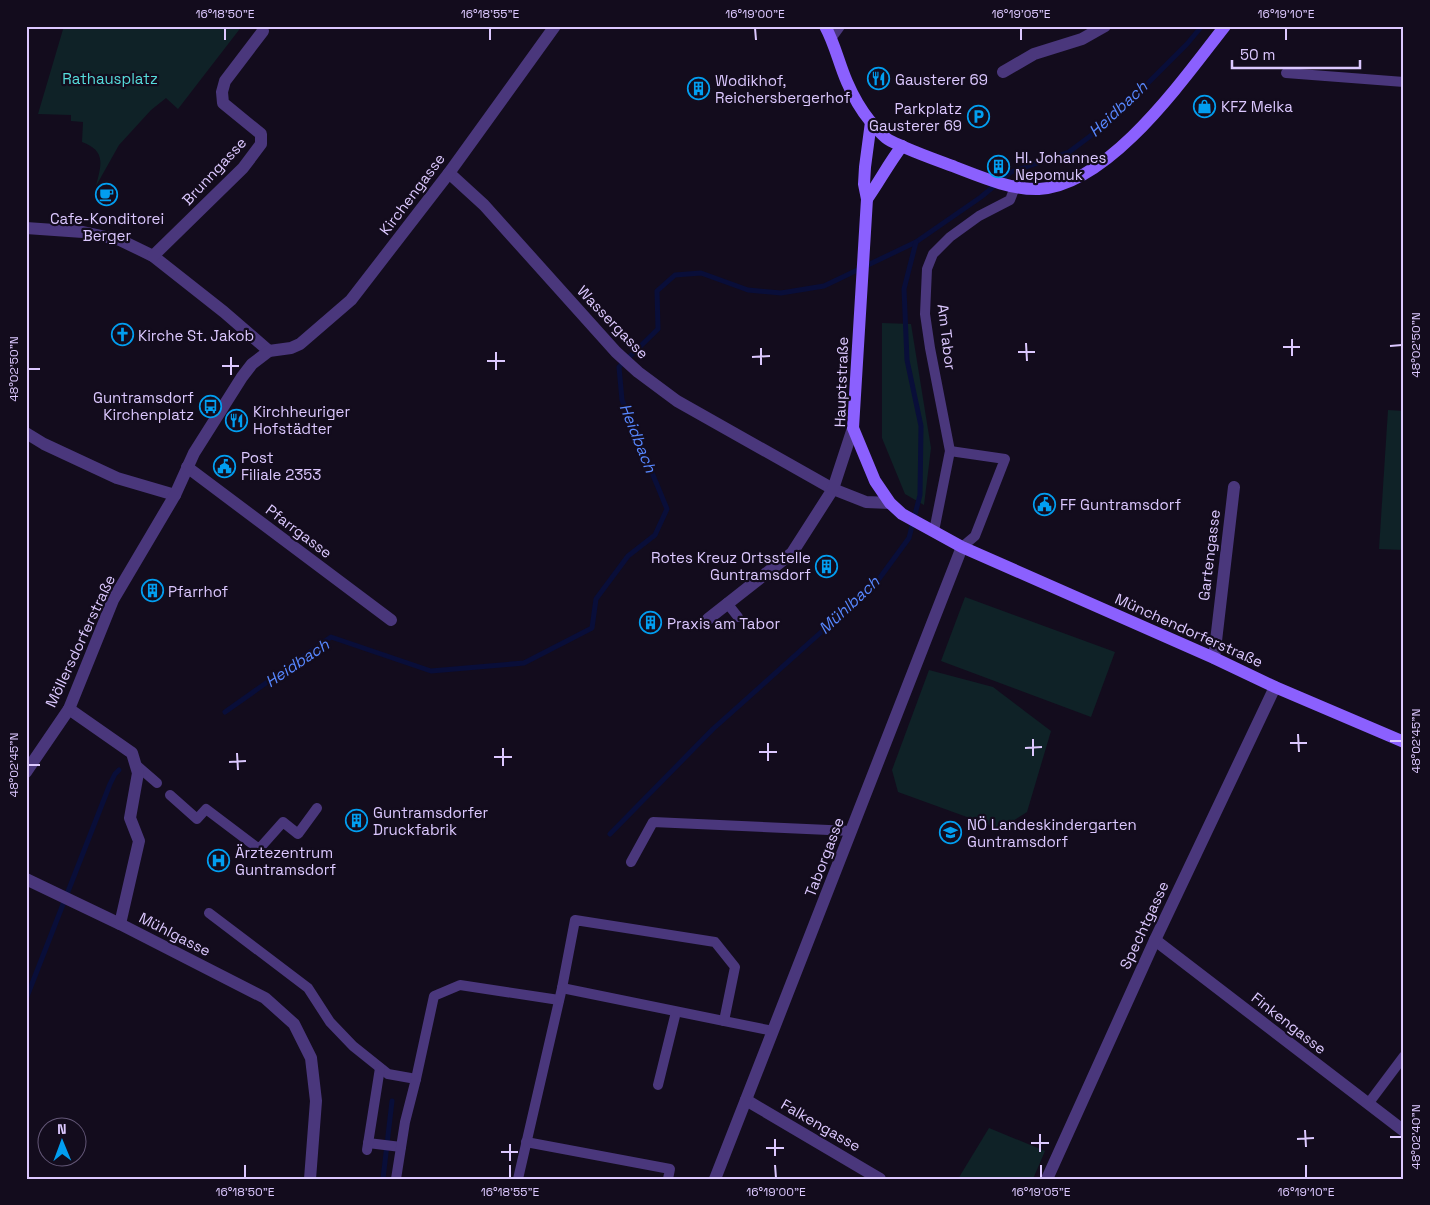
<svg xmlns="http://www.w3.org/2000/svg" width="1430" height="1205" font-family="'Space Grotesk',sans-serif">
<rect width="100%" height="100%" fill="#130c1d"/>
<g fill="#0f2227">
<path d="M64,26H242L178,109L166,98L151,110L119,145L96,186C101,166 107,151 82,142L83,122L71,121V115L38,114Z"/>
<path d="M882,323L911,324L931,448L924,505L905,494L882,438Z"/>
<path d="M1388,410L1404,411V550L1379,549Z"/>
<path d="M965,597L1115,652L1091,717L941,661Z"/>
<path d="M929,670L993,687L1051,731L1027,812L1000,829L898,792L892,770Z"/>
<path d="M989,1128L1045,1151L1033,1179H958Z"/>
</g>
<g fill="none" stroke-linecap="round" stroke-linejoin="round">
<g stroke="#090e39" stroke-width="5">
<path d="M225,712L331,637L431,671L524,663L592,628L596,599L628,556L655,535L667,509L622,400L619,367L658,329L657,291L675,275L701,273L748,290L781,293L824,286L916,242L981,197L1011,172L1069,152L1109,122L1187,44L1202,26"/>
<path d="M610,834L713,729L876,583L909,538L920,495L921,426L907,360L904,289L916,242"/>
<path d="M26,999L110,784L115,774L119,770"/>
<path d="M383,1179L392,1101"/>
</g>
<g stroke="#4a377c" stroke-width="10">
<path d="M1286,73L1404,82"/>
<path d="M950,451L1005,459L975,536L962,547"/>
<path d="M934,531L950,451L930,348L925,314L927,269L933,254L950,237L979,216L1010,200L1015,187"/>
<path d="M727,603L738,617"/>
<path d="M135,764L157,783"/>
<path d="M170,795L197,819L206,809L259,849L283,822L298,834L317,808"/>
<path d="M631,862L653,822L851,831"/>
<path d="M209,913L308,988L330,1022L353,1046L388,1074L416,1079"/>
<path d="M562,988L773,1031"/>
<path d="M658,1085L676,1012"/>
<path d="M1368,1104L1404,1056"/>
<path d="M526,1142L670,1169L668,1179"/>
<path d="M368,1143L401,1147"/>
<path d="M367,1150L380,1068"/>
<path d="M396,1179L405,1122L416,1079L434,996L460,985L559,1000"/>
<path d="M518,1179L562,988L575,920L715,942L735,967L724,1021"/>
</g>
<g stroke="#4a377c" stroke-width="12">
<path d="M831,37L839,26"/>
<path d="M1003,72L1034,54L1082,39L1105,26"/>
<path d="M449,173L484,205L616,352L638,372L677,401L833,489L866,502L890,503"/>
<path d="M26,228L83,232L120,240L153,256L224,312L269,351"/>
<path d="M153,256L243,168L261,144V134L223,103L222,92L225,81L263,31"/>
<path d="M26,433L44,444L117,478L175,495"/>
<path d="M187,467L391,620"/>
<path d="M708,619L792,553L833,489L853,428"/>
<path d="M1214,658L1234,487"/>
<path d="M69,709L132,753L138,773L130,818L139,841L120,924"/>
<path d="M26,772L69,709L113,600L175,495L194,453L242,377L252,364L269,351L291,348L300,344L351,300L449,173L555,26"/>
<path d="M26,879L120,924L265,998L294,1024L311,1058L316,1101L310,1179"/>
<path d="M1155,940L1404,1131"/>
<path d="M746,1100L880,1179"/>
<path d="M715,1179L962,547"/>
<path d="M1047,1179L1155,940L1275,687"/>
</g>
<g stroke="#8b60fe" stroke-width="12">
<path d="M825,26C835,44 839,64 847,82C853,96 861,110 870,121C875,127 880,133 886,138C891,142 900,145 906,148C922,155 939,161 955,167C981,177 1011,190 1039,189C1110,185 1184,78 1225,26"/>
<path d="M871,122L865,167L864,184L867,199L853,428L875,481L890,503L902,514L962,547L1214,658L1275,687L1404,742"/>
<path d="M867,199C879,182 889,163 902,146"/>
</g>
</g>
<path fill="none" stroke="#dcc8ff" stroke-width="2" d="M225,28V40M490,28V40M755,28L756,40M1021,28V40M1286,28V40M1292,339V356M1026,343L1027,361M1390,346L1402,345M1283,347H1300M761,348V365M496,352V370M1018,352H1035M231,357V375M752,357L770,356M487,361H505M222,366H239M28,369H40M1298,734L1299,752M1033,739V756M1390,741H1402M768,743V761M1290,743H1307M503,748V766M1025,748L1042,747M759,752H777M237,753L238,770M494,757H512M229,762L246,761M28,765H40M1305,1130L1306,1147M1040,1134V1152M1390,1137H1402M775,1139V1156M1297,1139L1314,1138M1031,1143H1049M510,1144V1161M766,1148H784M501,1152H518M245,1165V1178M510,1165V1178M775,1165L776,1178M1041,1165V1178M1306,1165V1178"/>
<defs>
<symbol id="restaurant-ring" viewBox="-11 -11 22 22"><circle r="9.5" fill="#130c1d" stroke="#029ef0" stroke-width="1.5"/><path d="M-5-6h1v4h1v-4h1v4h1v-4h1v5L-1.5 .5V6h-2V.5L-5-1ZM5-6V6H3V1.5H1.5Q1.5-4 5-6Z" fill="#029ef0"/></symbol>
<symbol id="building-ring" viewBox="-11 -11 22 22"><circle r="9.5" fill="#130c1d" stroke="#029ef0" stroke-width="1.5"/><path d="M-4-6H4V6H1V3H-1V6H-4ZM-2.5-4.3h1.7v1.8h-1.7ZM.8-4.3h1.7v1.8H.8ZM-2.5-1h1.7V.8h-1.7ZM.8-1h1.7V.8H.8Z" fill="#029ef0"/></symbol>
<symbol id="shop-ring" viewBox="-11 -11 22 22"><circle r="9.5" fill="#130c1d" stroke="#029ef0" stroke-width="1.5"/><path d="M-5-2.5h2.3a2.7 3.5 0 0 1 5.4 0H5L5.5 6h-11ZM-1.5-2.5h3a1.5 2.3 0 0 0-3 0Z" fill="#029ef0"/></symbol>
<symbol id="parking-ring" viewBox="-11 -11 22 22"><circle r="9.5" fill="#130c1d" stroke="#029ef0" stroke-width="1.5"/><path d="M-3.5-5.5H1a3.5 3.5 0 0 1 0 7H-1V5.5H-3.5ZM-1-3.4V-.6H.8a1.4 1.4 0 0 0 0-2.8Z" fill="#029ef0"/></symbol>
<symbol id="cafe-ring" viewBox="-11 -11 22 22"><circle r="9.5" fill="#130c1d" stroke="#029ef0" stroke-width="1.5"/><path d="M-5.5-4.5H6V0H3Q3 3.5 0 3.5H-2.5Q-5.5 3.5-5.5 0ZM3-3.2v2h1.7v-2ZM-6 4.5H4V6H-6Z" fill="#029ef0"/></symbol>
<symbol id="church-ring" viewBox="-11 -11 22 22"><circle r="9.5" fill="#130c1d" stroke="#029ef0" stroke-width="1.5"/><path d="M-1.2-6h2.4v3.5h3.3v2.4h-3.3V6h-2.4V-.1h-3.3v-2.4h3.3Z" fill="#029ef0"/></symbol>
<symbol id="bus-ring" viewBox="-11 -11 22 22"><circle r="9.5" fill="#130c1d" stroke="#029ef0" stroke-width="1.5"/><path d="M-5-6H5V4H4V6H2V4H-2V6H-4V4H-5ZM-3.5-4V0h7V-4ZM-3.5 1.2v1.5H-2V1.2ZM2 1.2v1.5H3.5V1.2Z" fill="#029ef0"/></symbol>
<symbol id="civic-ring" viewBox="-11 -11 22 22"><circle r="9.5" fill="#130c1d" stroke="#029ef0" stroke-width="1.5"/><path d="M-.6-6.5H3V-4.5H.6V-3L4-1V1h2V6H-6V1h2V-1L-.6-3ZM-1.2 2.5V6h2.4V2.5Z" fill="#029ef0"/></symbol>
<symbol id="school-ring" viewBox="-11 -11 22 22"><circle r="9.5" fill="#130c1d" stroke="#029ef0" stroke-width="1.5"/><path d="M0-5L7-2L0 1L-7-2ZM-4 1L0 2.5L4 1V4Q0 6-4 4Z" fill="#029ef0"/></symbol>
<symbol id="hospital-ring" viewBox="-11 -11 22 22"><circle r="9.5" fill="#130c1d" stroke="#029ef0" stroke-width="1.5"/><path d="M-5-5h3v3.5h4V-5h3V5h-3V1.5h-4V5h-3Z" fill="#029ef0"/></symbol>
</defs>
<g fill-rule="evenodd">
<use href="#restaurant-ring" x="866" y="66" width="25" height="25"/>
<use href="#building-ring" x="686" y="76" width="25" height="25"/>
<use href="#shop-ring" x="1192" y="94" width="25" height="25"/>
<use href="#parking-ring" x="966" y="104" width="25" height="25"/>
<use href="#building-ring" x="986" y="154" width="25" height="25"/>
<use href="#cafe-ring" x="94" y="182" width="25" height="25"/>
<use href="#church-ring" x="110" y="322" width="25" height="25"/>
<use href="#bus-ring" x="198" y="394" width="25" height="25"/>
<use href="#restaurant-ring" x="224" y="408" width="25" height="25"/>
<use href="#civic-ring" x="212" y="454" width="25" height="25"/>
<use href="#civic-ring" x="1032" y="492" width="25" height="25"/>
<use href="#building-ring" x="814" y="554" width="25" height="25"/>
<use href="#building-ring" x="140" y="578" width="25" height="25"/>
<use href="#building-ring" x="638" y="610" width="25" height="25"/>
<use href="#building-ring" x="344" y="808" width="25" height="25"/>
<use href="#school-ring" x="938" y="820" width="25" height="25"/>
<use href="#hospital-ring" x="206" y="848" width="25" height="25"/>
</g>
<g text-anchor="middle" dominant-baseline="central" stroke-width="4.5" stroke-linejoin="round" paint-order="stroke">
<g font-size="15" fill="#56dddc" stroke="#130c1d">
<text x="110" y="78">Rathausplatz</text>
</g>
<g font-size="15" fill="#dcc8ff" stroke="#130c1d" text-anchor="start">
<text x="895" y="79">Gausterer 69</text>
<text x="715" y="80">Wodikhof,<tspan x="715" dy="17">Reichersbergerhof</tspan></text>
<text x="1221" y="106">KFZ Melka</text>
<text x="962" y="108" text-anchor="end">Parkplatz<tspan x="962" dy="17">Gausterer 69</tspan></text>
<text x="1015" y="157">Hl. Johannes<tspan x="1015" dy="17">Nepomuk</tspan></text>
<text x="107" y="218" text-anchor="middle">Cafe-Konditorei<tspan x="107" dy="17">Berger</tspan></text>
<text x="138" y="335">Kirche St. Jakob</text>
<text x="194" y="397" text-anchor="end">Guntramsdorf<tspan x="194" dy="17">Kirchenplatz</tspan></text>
<text x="253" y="411">Kirchheuriger<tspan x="253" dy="17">Hofstädter</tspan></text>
<text x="241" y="457">Post<tspan x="241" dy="17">Filiale 2353</tspan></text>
<text x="1060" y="504">FF Guntramsdorf</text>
<text x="811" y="557" text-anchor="end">Rotes Kreuz Ortsstelle<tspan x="811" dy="17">Guntramsdorf</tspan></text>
<text x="168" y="591">Pfarrhof</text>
<text x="667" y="623">Praxis am Tabor</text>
<text x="373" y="812">Guntramsdorfer<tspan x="373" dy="17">Druckfabrik</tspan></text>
<text x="967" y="824">NÖ Landeskindergarten<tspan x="967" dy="17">Guntramsdorf</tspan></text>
<text x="235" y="852">Ärztezentrum<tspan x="235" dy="17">Guntramsdorf</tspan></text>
</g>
<g font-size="15" fill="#dcc8ff" stroke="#130c1d">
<text transform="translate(214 171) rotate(-47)">Brunngasse</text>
<text transform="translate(412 194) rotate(-53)">Kirchengasse</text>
<text transform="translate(613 322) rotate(46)">Wassergasse</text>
<text transform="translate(947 337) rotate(83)">Am Tabor</text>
<text transform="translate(841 382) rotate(-88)">Hauptstraße</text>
<text transform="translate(299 531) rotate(37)">Pfarrgasse</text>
<text transform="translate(1209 555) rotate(-83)">Gartengasse</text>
<text transform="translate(1189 630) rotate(24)">Münchendorferstraße</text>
<text transform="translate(80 641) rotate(-65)">Möllersdorferstraße</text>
<text transform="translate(824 857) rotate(-69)">Taborgasse</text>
<text transform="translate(1144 925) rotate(-65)">Spechtgasse</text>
<text transform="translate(175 934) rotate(27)">Mühlgasse</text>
<text transform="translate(1289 1023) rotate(38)">Finkengasse</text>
<text transform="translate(821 1125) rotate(30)">Falkengasse</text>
</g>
<g font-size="16" font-style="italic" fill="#5787fe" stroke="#130c1d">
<text transform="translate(1118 109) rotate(-43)">Heidbach</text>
<text transform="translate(638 438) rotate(68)">Heidbach</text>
<text transform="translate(849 605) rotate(-43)">Mühlbach</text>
<text transform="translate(297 663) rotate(-34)">Heidbach</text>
</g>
</g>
<rect width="1430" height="1205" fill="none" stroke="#130c1d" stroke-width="55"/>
<g transform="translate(62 1142) rotate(359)"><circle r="24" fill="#130c1d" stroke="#635777"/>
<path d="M0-4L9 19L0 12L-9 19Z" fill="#029ef0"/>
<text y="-8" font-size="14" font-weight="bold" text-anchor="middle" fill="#dcc8ff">N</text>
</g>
<path d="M1232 60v8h128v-8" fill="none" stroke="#dcc8ff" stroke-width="2.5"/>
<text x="1240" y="60" font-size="15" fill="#dcc8ff" stroke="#130c1d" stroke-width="4" paint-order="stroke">50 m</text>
<rect x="28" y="28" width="1374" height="1150" fill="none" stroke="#dcc8ff" stroke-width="2"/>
<g font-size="12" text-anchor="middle" fill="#dcc8ff">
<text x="225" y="18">16°18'50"E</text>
<text x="490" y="18">16°18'55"E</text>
<text x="755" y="18">16°19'00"E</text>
<text x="1021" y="18">16°19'05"E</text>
<text x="1286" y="18">16°19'10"E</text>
<text transform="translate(1416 345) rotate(-90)" y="4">48°02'50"N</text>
<text transform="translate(14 369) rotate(-90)" y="4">48°02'50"N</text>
<text transform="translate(1416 741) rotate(-90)" y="4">48°02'45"N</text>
<text transform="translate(14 765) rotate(-90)" y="4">48°02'45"N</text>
<text transform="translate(1416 1137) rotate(-90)" y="4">48°02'40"N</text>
<text x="245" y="1196">16°18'50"E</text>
<text x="510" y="1196">16°18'55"E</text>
<text x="776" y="1196">16°19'00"E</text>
<text x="1041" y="1196">16°19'05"E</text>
<text x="1306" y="1196">16°19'10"E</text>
</g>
</svg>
